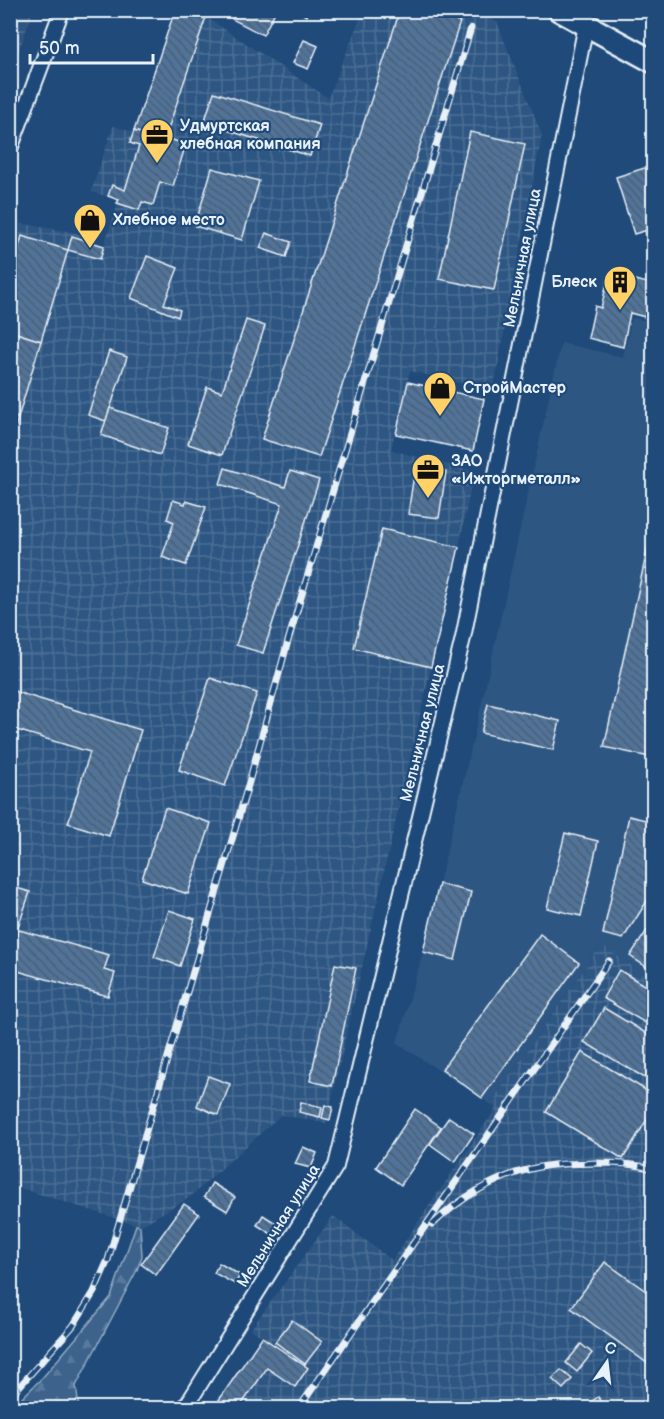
<svg xmlns="http://www.w3.org/2000/svg" width="664" height="1419" font-family="'Balsamiq Sans',sans-serif">
<defs>
<pattern id="industrial-grid" width="8" height="8" patternUnits="userSpaceOnUse" patternTransform="scale(1.5)"><rect width="8" height="8" fill="#2e5683"/><path d="M0 4h8M4 0v8" fill="none" stroke="#4c6f95"/></pattern>
<pattern id="forest-firs" width="22" height="20" patternUnits="userSpaceOnUse" patternTransform="scale(1.5)"><rect width="22" height="20" fill="#3c628c"/><path d="M5 1l3.5 6h-7zM16 11l3.5 6h-7z" fill="#58799d"/></pattern>
<pattern id="building-back-hatch" width="6" height="6" patternUnits="userSpaceOnUse" patternTransform="scale(1.5)"><rect width="6" height="6" fill="#517399"/><path d="M-1 5l2 2M0 0l6 6M5-1l2 2" fill="none" stroke="#4c5e72"/></pattern>
</defs>
<rect width="100%" height="100%" fill="#1f4a7a"/>
<filter id="ink" filterUnits="userSpaceOnUse"><feTurbulence type="fractalNoise" baseFrequency=".0167" numOctaves="2"/><feDisplacementMap in="SourceGraphic" scale="12" xChannelSelector="R" yChannelSelector="G"/><feConvolveMatrix kernelMatrix="1 2 1 2 8 2 1 2 1" color-interpolation-filters="sRGB"/></filter>
<g filter="url(#ink)">
<path fill="#2e5683" d="M632,318L653,322V981L600,946L490,1104L397,1043L423,952L484,693L561,343L623,357Z"/>
<g fill="url(#industrial-grid)">
<path d="M11,10L33,11L11,73L10,11Z"/>
<path d="M363,11H472L497,22L542,135L493,391L410,371L391,450L474,471L459,547L326,1123L281,1115L189,1198L140,1226L14,1186L11,1192V222L73,232L82,235L81,239L104,245L119,200L91,192L113,126L164,141L206,17L328,98Z"/>
<path d="M601,945L653,981V1408H211L262,1337L251,1329L333,1216L392,1260L496,1108L490,1104Z"/>
</g>
<path fill="url(#forest-firs)" stroke="#92aac2" stroke-width="1.5" d="M136,1225L140,1226L142,1256L137,1270L76,1386L79,1408H12L43,1377L111,1297Z"/>
<g fill="url(#building-back-hatch)" stroke="#e8f1f8" stroke-width="1.5">
<path d="M175,10H187L206,17L164,141L134,131Z"/>
<path d="M236,10H276L263,35L232,19Z"/>
<path d="M296,10H309L306,16Z"/>
<path d="M400,10H425L460,22L319,457L262,439Z"/>
<path d="M304,40L318,46L308,69L293,63Z"/>
<path d="M214,92L320,125L310,156L204,123Z"/>
<path d="M134,131L164,141L165,138L186,144L173,186L160,182L153,205L142,202L139,210L117,203L119,200L108,196L112,185L125,190L139,146L130,143Z"/>
<path d="M470,132L525,144L494,290L439,279Z"/>
<path d="M654,165V228L634,234L616,177Z"/>
<path d="M212,168L259,181L242,240L195,226Z"/>
<path d="M654,228V246L651,247L645,231Z"/>
<path d="M266,233L291,242L286,257L260,248Z"/>
<path d="M22,236L68,250L41,341L10,331V276Z"/>
<path d="M72,236L104,246L100,259L68,250Z"/>
<path d="M147,256L178,268L164,304L180,310L178,317L131,298Z"/>
<path d="M609,274L652,284L645,317L630,313L623,347L588,338L595,306L601,308Z"/>
<path d="M246,320L265,326L222,455L188,444L207,387L222,392Z"/>
<path d="M10,331L41,341L18,418L10,416Z"/>
<path d="M109,351L127,357L106,421L88,415Z"/>
<path d="M408,382L484,399L473,451L396,434Z"/>
<path d="M110,408L169,428L160,455L101,435Z"/>
<path d="M10,416L18,418L10,445Z"/>
<path d="M225,468L285,487L290,471L319,480L263,653L236,645L282,504L220,484Z"/>
<path d="M415,468L446,472L439,518L408,514Z"/>
<path d="M173,500L185,504L186,501L206,507L186,565L162,557L174,522L167,519Z"/>
<path d="M654,519V758L604,747Z"/>
<path d="M382,529L459,547L431,667L354,648Z"/>
<path d="M210,678L257,693L225,786L179,770Z"/>
<path d="M10,690L141,730L109,836L68,823L90,752L10,728Z"/>
<path d="M488,704L560,721L553,750L481,733Z"/>
<path d="M165,808L211,823L188,894L142,879Z"/>
<path d="M629,816L654,822V890L623,939L603,934Z"/>
<path d="M565,833L598,841L581,916L547,908Z"/>
<path d="M439,884L471,892L455,960L423,952Z"/>
<path d="M10,886L30,892L10,951Z"/>
<path d="M169,910L195,919L180,966L154,957Z"/>
<path d="M654,920V972L630,956Z"/>
<path d="M19,930L109,955L104,970L115,973L108,996L10,969V959Z"/>
<path d="M540,934L579,963L482,1098L442,1069Z"/>
<path d="M335,964L356,968L332,1086L310,1081Z"/>
<path d="M619,970L654,991V1028L603,998Z"/>
<path d="M604,1008L654,1038V1064L645,1078L584,1042Z"/>
<path d="M582,1052L654,1095V1108L623,1159L546,1112Z"/>
<path d="M208,1076L230,1084L218,1115L197,1106Z"/>
<path d="M301,1102L322,1107L320,1117L299,1112Z"/>
<path d="M325,1105L333,1107L330,1120L322,1118Z"/>
<path d="M415,1109L441,1127L401,1185L376,1167Z"/>
<path d="M449,1117L474,1134L455,1162L430,1144Z"/>
<path d="M303,1147L317,1153L311,1168L295,1164Z"/>
<path d="M212,1183L235,1197L227,1211L204,1197Z"/>
<path d="M184,1204L199,1214L156,1275L141,1264Z"/>
<path d="M263,1215L279,1225L273,1235L257,1225Z"/>
<path d="M605,1262L654,1297V1368L571,1308Z"/>
<path d="M219,1263L240,1275L235,1284L214,1273Z"/>
<path d="M292,1320L322,1342L305,1364L275,1342Z"/>
<path d="M262,1337L308,1368L295,1387L267,1368L239,1408H231L219,1400Z"/>
<path d="M581,1344L592,1353L577,1372L566,1363Z"/>
<path d="M561,1370L572,1379L563,1389L552,1379Z"/>
<path d="M598,1397L606,1408H582Z"/>
</g>
<g fill="none" stroke-linecap="round" stroke-linejoin="round">
<defs>
<g id="minor">
<path d="M10,149L62,10"/>
<path d="M185,1408L336,1166L463,638L586,25"/>
</g>
<path id="primary" d="M559,10L654,62"/>
</defs>
<use href="#minor" stroke="#e8f1f8" stroke-width="18"/>
<use href="#primary" stroke="#e8f1f8" stroke-width="26"/>
<use href="#minor" stroke="#1f4a7a" stroke-width="14"/>
<use href="#primary" stroke="#1f4a7a" stroke-width="21"/>
<defs>
<g id="rail">
<path d="M432,1225C460,1198 496,1176 535,1168C554,1163 575,1164 594,1163C613,1163 636,1163 654,1170"/>
<path d="M10,1397L73,1326L94,1292L108,1260L249,782L288,641L471,28"/>
<path d="M299,1408L609,961"/>
</g>
</defs>
<use href="#rail" stroke="#e8f1f8" stroke-width="7"/>
<use href="#rail" stroke="#1f4a7a" stroke-width="4.5" stroke-dasharray="14" stroke-linecap="butt"/>
</g>
</g>
<defs>
<symbol id="office-pin" viewBox="-11 -11 22 30"><path d="M0 17L-7.5 6A9.5 9.5 0 1 1 7.5 6Z" fill="#ffd166" stroke="#1f4a7a"/><path d="M-6-3h4V-5.5h4V-3h4V5H-6ZM-1-4.5V-3h2v-1.5ZM-6 0V1H6V0Z" fill="#111"/></symbol>
<symbol id="shop-pin" viewBox="-11 -11 22 30"><path d="M0 17L-7.5 6A9.5 9.5 0 1 1 7.5 6Z" fill="#ffd166" stroke="#1f4a7a"/><path d="M-5-2.5h2.3a2.7 3.5 0 0 1 5.4 0H5L5.5 6h-11ZM-1.5-2.5h3a1.5 2.3 0 0 0-3 0Z" fill="#111"/></symbol>
<symbol id="building-pin" viewBox="-11 -11 22 30"><path d="M0 17L-7.5 6A9.5 9.5 0 1 1 7.5 6Z" fill="#ffd166" stroke="#1f4a7a"/><path d="M-4-6H4V6H1V3H-1V6H-4ZM-2.5-4.3h1.7v1.8h-1.7ZM.8-4.3h1.7v1.8H.8ZM-2.5-1h1.7V.8h-1.7ZM.8-1h1.7V.8H.8Z" fill="#111"/></symbol>
</defs>
<g fill-rule="evenodd">
<use href="#office-pin" x="138" y="116" width="38" height="52"/>
<use href="#shop-pin" x="71" y="201" width="38" height="52"/>
<use href="#building-pin" x="601" y="263" width="38" height="52"/>
<use href="#shop-pin" x="421" y="369" width="38" height="52"/>
<use href="#office-pin" x="409" y="451" width="38" height="52"/>
</g>
<g text-anchor="middle" dominant-baseline="central" stroke-width="4.5" stroke-linejoin="round" paint-order="stroke">
<g font-size="16" font-weight="bold" fill="#e8f1f8" stroke="#1f4a7a" text-anchor="start">
<text x="180" y="126">Удмуртская<tspan x="180" dy="18">хлебная компания</tspan></text>
<text x="113" y="220">Хлебное место</text>
<text x="597" y="282" text-anchor="end">Блеск</text>
<text x="463" y="388">СтройМастер</text>
<text x="451" y="461">ЗАО<tspan x="451" dy="18">«Ижторгметалл»</tspan></text>
</g>
<g font-size="16" fill="#e8f1f8" stroke="#1f4a7a">
<text transform="translate(523 258) rotate(-79)">Мельничная улица</text>
<text transform="translate(423 733) rotate(-76)">Мельничная улица</text>
<text transform="translate(279 1226) rotate(-58)">Мельничная улица</text>
</g>
</g>
<rect width="664" height="1419" fill="none" stroke="#1f4a7a" stroke-width="36"/>
<rect x="18" y="18" width="628" height="1383" fill="none" stroke="#e8f1f8" stroke-width="2" filter="url(#ink)"/>
<g transform="translate(607 1362) rotate(14)" stroke="#1f4a7a" stroke-width="4.5" paint-order="stroke">
<path d="M0-4.5L10 22L0 15L-10 22Z" fill="#e8f1f8"/>
<text y="-9" font-size="16" font-weight="bold" text-anchor="middle" fill="#e8f1f8">С</text>
</g>
<path d="M30 54v9h123v-9" fill="none" stroke="#e8f1f8" stroke-width="3"/>
<text x="39" y="54" font-size="18" fill="#e8f1f8" stroke="#1f4a7a" stroke-width="4.5" paint-order="stroke">50 m</text>
</svg>
